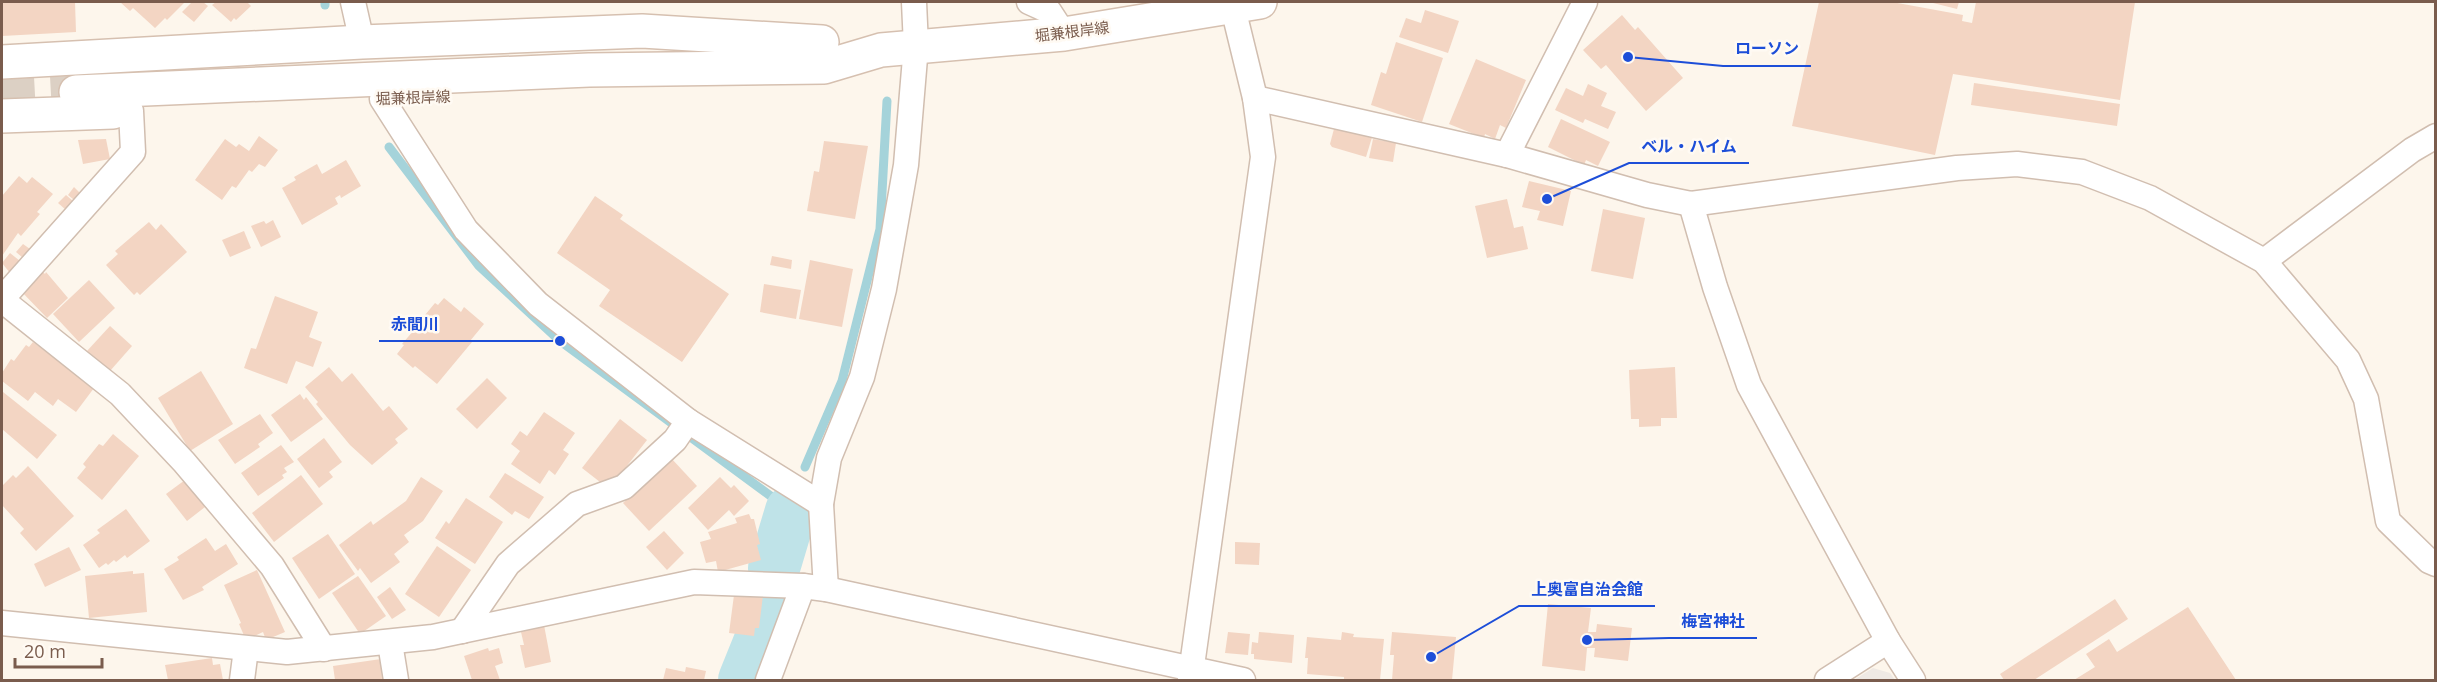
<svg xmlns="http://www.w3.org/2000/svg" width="2437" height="682" font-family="'Open Sans','Noto Sans JP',sans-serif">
<rect width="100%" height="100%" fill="#fdf6ec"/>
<path fill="#efe9e4" d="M1873,668L1890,673L1895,680H1854Z"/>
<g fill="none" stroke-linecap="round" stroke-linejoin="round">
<g stroke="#a5d3da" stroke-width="9">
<path d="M325,2V5"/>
<path d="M389,147L479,266L560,341L791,511"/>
<path d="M805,467L842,381L880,229L887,101"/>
</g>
<g stroke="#bfe3e8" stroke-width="52">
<path d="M774,568L791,511"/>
<path d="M744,680L767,623L770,601"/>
</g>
</g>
<g fill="#f3d5c3">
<path d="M2,2H75L76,32L2,36Z"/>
<path d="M120,2H185L167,20L165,18L155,28L133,8L130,11Z"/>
<path d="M192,2H203L208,6L194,22L182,12Z"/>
<path d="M216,2H247L251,6L236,20L234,18L231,22L212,5Z"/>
<path d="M1819,2H1892L1963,15L1962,21L1972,23L1976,2H2135L2120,100L1953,74L1935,155L1792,126Z"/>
<path d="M1929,2H1959L1957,9Z"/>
<path d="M1425,10L1459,21L1448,53L1399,37L1406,18L1421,23Z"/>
<path d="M1622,15L1635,30L1638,27L1683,78L1646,111L1606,65L1601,69L1583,50Z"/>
<path d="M1396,42L1443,58L1422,122L1371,105L1381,72L1386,74Z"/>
<path d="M1476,59L1526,80L1506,128L1500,125L1495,139L1485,134L1484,138L1449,124Z"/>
<path d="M1974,83L2120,104L2117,126L1971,105Z"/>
<path d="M1588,84L1607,93L1601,106L1616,112L1608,129L1585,119L1583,123L1555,110L1566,88L1583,96Z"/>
<path d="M1561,119L1610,142L1598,166L1586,160L1584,165L1548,147Z"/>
<path d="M1335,125L1373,134L1366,157L1332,147L1330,144Z"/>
<path d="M259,136L278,150L265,167L259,164L252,172L249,170L236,188L232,186L222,200L195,180L225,139L236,147L239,144L249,151Z"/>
<path d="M106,139L110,159L83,164L78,140Z"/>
<path d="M1373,139L1396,143L1393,162L1369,158Z"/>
<path d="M824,141L868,146L855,219L807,211L814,171L819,172Z"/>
<path d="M346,160L361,186L341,198L340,195L335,198L338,204L302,225L282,188L296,180L294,177L317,164L322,174Z"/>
<path d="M19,176L27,183L32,177L53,194L37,212L40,214L21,236L18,233L2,256V196Z"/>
<path d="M1529,181L1571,191L1563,226L1537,220L1540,211L1522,207Z"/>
<path d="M74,187L80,193L74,200L68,195Z"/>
<path d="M66,195L73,201L66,210L58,203Z"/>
<path d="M595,196L623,215L620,219L729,294L682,362L599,306L610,290L557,253Z"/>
<path d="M1507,199L1514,228L1523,226L1528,249L1487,258L1475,206Z"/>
<path d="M1603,209L1645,218L1633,279L1591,271Z"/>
<path d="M273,220L281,237L261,247L251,226L264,221L266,224Z"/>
<path d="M149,222L156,230L161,224L187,252L140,295L137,292L134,295L106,265L118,254L115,251Z"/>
<path d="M244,231L251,248L230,257L222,240Z"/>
<path d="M23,244L30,249L23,258L16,252Z"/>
<path d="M10,253L20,261L10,273L2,263Z"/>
<path d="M772,256L792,260L791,269L770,265Z"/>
<path d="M810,260L853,269L842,327L799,319Z"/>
<path d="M41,270L45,274L46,272L68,298L47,318L20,290Z"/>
<path d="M89,280L115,308L79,342L53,314Z"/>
<path d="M764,284L801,290L796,319L760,312Z"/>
<path d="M275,296L318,312L309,337L322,342L313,367L296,361L287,384L244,368L251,348L256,349Z"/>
<path d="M444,298L461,312L464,307L484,324L470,341L472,342L437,384L415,366L413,368L397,354L404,345L402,344L420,323L422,325L428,317L425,315L435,303L438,305Z"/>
<path d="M110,326L132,346L110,371L87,351Z"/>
<path d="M33,342L94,388L76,412L58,399L53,406L35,392L28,401L2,381V373L11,359L14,361L26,345L29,347Z"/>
<path d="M329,367L342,382L352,373L383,411L389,406L408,429L395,439L398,443L372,465L350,445L316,404L318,402L305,387Z"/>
<path d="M1675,367L1677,418H1661V426L1639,427V419H1631L1629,370Z"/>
<path d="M201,371L233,424L190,451L158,398Z"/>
<path d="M487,378L507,398L477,429L456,409Z"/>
<path d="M3,392L57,435L37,459L2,429Z"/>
<path d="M300,394L304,400L306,397L323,419L291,442L271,415Z"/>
<path d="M544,412L575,433L563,450L569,454L555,475L549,470L540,484L511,464L520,451L511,444L520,431L527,436Z"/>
<path d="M260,414L273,433L258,444L260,447L235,464L218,440Z"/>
<path d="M620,419L647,440L609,489L582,468Z"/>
<path d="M113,434L139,456L102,500L77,478L86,467L83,464L99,444L103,446Z"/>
<path d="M324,438L342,462L329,472L333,477L319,488L297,459Z"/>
<path d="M281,445L294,462L284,468L287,472L282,475L284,478L258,496L241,473Z"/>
<path d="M671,458L697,486L649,531L623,503Z"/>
<path d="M28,466L74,516L36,551L20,533L24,529L2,505V486L13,475L16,478Z"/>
<path d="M505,473L544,497L529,519L515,511L512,515L489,497Z"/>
<path d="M301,475L323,504L274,542L252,513Z"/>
<path d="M421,477L443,491L423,521L404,535L409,542L394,554L400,562L371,583L360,568L358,571L339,545L371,521L373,525L406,501Z"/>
<path d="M720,477L731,488L734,485L749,501L734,516L729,510L708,530L688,508Z"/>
<path d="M185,480L205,507L187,521L166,494Z"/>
<path d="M466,498L503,522L475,564L435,538L446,521L449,524Z"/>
<path d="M126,509L150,541L127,558L125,555L116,562L114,560L108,565L106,563L99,568L83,545L100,533L97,530Z"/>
<path d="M749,514L751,519H754L760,544L757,545L761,560L718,572L716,561L706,563L700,542L711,539L708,532L737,523L735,518Z"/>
<path d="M664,531L684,553L667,570L646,547Z"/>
<path d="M328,534L355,574L319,599L292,558Z"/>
<path d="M206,538L215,551L226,544L238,564L202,587L204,590L183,600L164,569L179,560L177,557Z"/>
<path d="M1235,542L1260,543L1259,565L1235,564Z"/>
<path d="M437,546L471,570L439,617L405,594Z"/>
<path d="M69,547L81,570L45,587L34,564Z"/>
<path d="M257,570L285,632L266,640L263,632L246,640L239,624L241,623L224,585Z"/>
<path d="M133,571V574L144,573L147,612L89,618L85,576Z"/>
<path d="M358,576L386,616L360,634L332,593Z"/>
<path d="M390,587L406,610L392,619L377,597Z"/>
<path d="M748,593L763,595L759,628H755L754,636L729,633L734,595L748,597Z"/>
<path d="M2115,599L2128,619L2034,680H2004L2000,674Z"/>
<path d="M1548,604L1591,608L1588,632H1596L1597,624L1632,628L1628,661L1594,657L1595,648H1587L1585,671L1542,666Z"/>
<path d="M2188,607L2236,680H2074L2095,667L2086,654L2109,639L2117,652Z"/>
<path d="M544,625L551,662L525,668L520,645H524L521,632Z"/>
<path d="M1228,632L1250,634L1248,655L1225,653Z"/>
<path d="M1259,632L1294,635L1292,663L1254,659V654H1251L1252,642L1258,643Z"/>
<path d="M1342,632L1354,634L1353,637L1384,639L1380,680H1344V677L1307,674L1308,658H1305L1307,637L1341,640Z"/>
<path d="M1392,632L1456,637L1452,680H1392L1394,655H1390Z"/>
<path d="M488,648L489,651L499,648L503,663L495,666L500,680H472L464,656Z"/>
<path d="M212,658L213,665L220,664L223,680H168L165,665Z"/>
<path d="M381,659L382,680H335L333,666Z"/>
<path d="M686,667L706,671L704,680H663L666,668L685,672Z"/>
</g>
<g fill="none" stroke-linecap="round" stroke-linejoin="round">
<path stroke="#dcd0c4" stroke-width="33" stroke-dasharray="33 16" stroke-linecap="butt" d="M2,96L76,92"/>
<defs>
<g id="minor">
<path d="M353,2L362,42"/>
<path d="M1029,2L1049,11L1064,34"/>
<path d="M1255,98L1507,155L1647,195L1691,204L1957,168L2017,164L2082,172L2150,198L2264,261L2348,360L2366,399L2388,521L2429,561L2436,564"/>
<path d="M382,99L466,230L538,304L688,421L821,504"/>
<path d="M1507,155L1585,2"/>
<path d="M1691,204L1715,287L1749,385L1888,641L1913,680"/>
<path d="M2264,261L2412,150L2436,136"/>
<path d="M2,299L133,152L131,111"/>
<path d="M2,300L120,394L184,462L272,566L324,649"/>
<path d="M826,589L821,504L829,458L862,377L884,289L906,165L916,46L914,2"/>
<path d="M2,623L287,652L433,637L694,582L803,586L826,589L1243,680"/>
<path d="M462,631L508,564L577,504L624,487L675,440L688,421"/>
<path d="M390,643L396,680"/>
<path d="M242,680L246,649"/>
<path d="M768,680L803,586"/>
<path d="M1190,680L1263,157L1255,98L1233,8"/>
<path d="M1827,680L1888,641"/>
</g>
<g id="secondary">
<path d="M2,62L362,42L642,31L822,42"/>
<path d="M76,92L589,70L824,67L881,50L1064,34L1260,2"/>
<path d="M2,116L113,112"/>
</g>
</defs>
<use href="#minor" stroke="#d1beb0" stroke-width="27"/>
<use href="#secondary" stroke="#d6c0b0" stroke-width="36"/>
<use href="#minor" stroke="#fff" stroke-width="24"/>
<use href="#secondary" stroke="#fff" stroke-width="33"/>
</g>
<g text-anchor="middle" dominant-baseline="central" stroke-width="5" stroke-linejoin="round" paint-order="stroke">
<g font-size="15" fill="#7a5c4d" stroke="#fffaf3">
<text transform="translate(1072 31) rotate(-7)">堀兼根岸線</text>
<text transform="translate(413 97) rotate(-2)">堀兼根岸線</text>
</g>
</g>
<path fill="none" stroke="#1d4ed8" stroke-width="2" d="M1628 57L1723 66H1811M1547 199L1629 163H1749M560 341L451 341H379M1431 657L1519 606H1655M1587 640L1669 638H1757"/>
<g fill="#1d4ed8" stroke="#fffaf3" stroke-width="2">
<circle cx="1628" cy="57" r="6"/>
<circle cx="1547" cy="199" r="6"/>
<circle cx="560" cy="341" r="6"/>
<circle cx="1431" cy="657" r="6"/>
<circle cx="1587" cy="640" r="6"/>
</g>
<g font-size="16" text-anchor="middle" font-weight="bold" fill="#1d4ed8" stroke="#fffaf3" stroke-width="5" stroke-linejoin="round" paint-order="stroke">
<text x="1767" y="54">ローソン</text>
<text x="1689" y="152">ベル・ハイム</text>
<text x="415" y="330">赤間川</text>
<text x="1587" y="595">上奥富自治会館</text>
<text x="1713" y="627">梅宮神社</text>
</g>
<rect width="2437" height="682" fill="none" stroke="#7a5c4d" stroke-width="6"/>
<path d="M15 658v9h87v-9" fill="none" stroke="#7a5c4d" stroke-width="3"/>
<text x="24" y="658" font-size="18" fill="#7a5c4d" stroke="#fffaf3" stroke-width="4.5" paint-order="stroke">20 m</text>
</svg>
